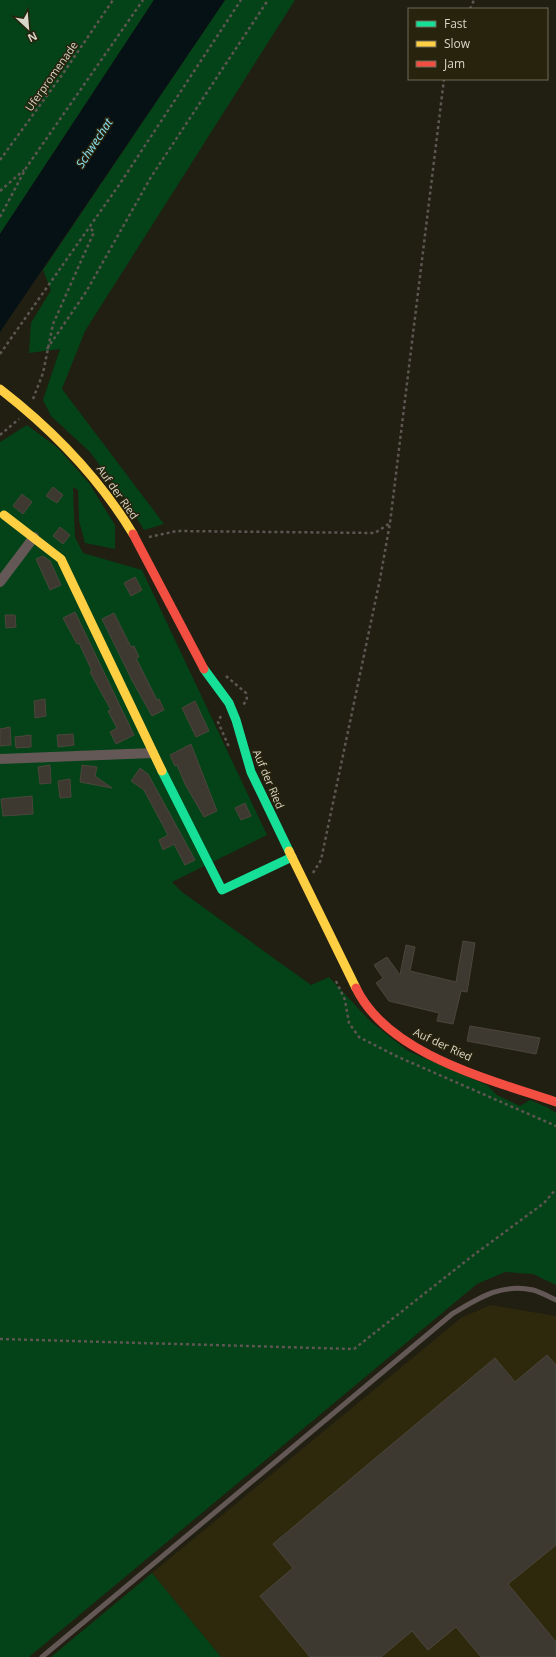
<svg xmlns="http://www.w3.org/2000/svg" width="556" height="1657" font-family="'Open Sans',sans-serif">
<rect width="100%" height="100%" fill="#211f12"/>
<path fill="#2e290d" d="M490,1305L556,1316V1657H221L152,1573L461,1318Z"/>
<g fill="#044217">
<path d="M0,0H154L0,234Z"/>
<path d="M225,0H295L85,331L62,389L164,524L144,530L126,500L90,452L51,416L43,400L60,349L29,353L31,323L51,290L43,270Z"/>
<path d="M27,425L58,448L89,483L115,525V549L85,543L79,521L78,490L73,487L75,537L83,553L142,570L267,835L172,882L182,892L311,985L329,977L370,1021L408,1051L487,1085L497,1095L520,1106L530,1100L547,1107L556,1113V1285L533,1274L505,1272L477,1284L29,1657H0V442Z"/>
<path d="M152,1573L221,1657H51Z"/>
</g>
<path fill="#051114" d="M154,0H225L0,332V234Z"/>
<g fill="#3e3930" stroke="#4b463c">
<path d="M53,487L63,495L57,503L46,496Z"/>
<path d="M22,494L32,502L23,514L13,506Z"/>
<path d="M60,527L70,535L63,544L53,536Z"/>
<path d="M43,556L50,561L61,585L50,590L36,559Z"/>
<path d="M135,577L142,590L131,596L124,583Z"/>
<path d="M75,612L134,735L116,744L110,732L117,728L108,711L111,710L90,672L92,671L79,643L77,644L63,618Z"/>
<path d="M114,613L131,647L134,646L139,657L136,658L157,700L159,699L164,710L152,716L133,682L102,619Z"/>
<path d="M5,615H15L16,627L6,628Z"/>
<path d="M45,699L46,716L35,718L34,701Z"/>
<path d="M195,701L209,731L196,737L182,708Z"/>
<path d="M10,727L11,745L0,746V729Z"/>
<path d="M73,734L74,745L58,747L57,735Z"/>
<path d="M31,735V747L16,748L15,737Z"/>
<path d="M191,744L217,811L204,817L185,784L177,765L175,766L170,755Z"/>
<path d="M50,765L51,783L40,784L38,767Z"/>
<path d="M82,765L97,767L95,776L112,788L80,782Z"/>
<path d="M140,768L148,774L195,860L185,865L174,844L163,850L159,840L168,835L144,790L131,781Z"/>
<path d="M70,779L71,797L60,798L58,781Z"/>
<path d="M32,796L33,814L3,816L1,799Z"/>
<path d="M245,803L251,816L241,820L235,808Z"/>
<path d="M463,941L475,943L467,992L461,991L453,1024L437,1021L439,1013L389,1001L376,983L383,978L374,965L387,957L400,975L406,945L415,947L410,971L456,982Z"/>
<path d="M470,1026L540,1038L536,1054L467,1041Z"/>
<path d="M547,1355L556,1365V1545L508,1584L556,1642V1657H481L456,1627L428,1650L412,1631L381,1657H310L260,1596L293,1568L273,1544L495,1358L515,1382Z"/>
</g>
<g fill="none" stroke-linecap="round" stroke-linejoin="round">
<g stroke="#5d5652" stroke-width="2.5" stroke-dasharray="3 3" stroke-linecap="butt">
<path d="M470,9L474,0"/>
<path d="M0,160L62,75L113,0"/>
<path d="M0,191L24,170"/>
<path d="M0,217L26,168L143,0"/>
<path d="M47,349L86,292L151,177L268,0"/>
<path d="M0,354L119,185L241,0"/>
<path d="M33,399L43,373L53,324L94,232L89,227"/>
<path d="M0,435L19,419"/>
<path d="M149,537L177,531L375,533L390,523"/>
<path d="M226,676L246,693L247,700L243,705"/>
<path d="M221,716L218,722L229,747"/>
<path d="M313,873L321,860L380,579L390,523L444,79"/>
<path d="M336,981L345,1000L349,1023L359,1037L396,1056L556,1126"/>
<path d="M0,1339L354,1349L471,1257L544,1203L556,1189"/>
</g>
<path stroke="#645856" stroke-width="5" d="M42,1657L452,1314C479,1298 501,1283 533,1290C541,1292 549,1297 556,1300"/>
<g stroke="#645856" stroke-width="10">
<path d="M0,582L34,537"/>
<path d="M0,759L153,753"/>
</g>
<g stroke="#16e098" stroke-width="9">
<path d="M204,669L229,703L236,720L251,772L289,851"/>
<path d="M162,771L222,890L292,857"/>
</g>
<g stroke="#ffcf43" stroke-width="9">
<path d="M0,389C53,430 98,476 133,534"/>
<path d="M4,515L61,559L162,771"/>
<path d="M289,851L356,988"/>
</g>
<g stroke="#f24e42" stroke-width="9">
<path d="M133,534L204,669"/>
<path d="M356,988C388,1055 492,1080 556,1102"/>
</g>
</g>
<g text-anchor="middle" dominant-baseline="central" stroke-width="3" stroke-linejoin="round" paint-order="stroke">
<g font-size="11" fill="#d8d6c8" stroke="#27230c">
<text transform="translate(51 76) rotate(-55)">Uferpromenade</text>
<text transform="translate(118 492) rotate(55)">Auf der Ried</text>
<text transform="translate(269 779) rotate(67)">Auf der Ried</text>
<text transform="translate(443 1044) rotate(25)">Auf der Ried</text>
</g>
<g font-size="12" font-style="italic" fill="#88e1f4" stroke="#27230c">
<text transform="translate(94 143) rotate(-57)">Schwechat</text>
</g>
</g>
<rect x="408" y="8" width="140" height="72" fill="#27230c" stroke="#6e6b57"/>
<rect x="416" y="21" width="20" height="6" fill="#16e098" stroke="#6e6b57"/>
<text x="444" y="28" font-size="12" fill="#d8d6c8">Fast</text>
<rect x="416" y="41" width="20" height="6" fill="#ffcf43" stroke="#6e6b57"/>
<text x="444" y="48" font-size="12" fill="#d8d6c8">Slow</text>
<rect x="416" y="61" width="20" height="6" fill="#f24e42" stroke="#6e6b57"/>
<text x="444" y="68" font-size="12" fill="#d8d6c8">Jam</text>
<g transform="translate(28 28) rotate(154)" stroke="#27230c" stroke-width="3" paint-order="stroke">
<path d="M0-3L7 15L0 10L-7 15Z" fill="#d8d6c8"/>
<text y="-6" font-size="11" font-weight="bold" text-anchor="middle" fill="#d8d6c8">N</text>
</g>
</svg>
